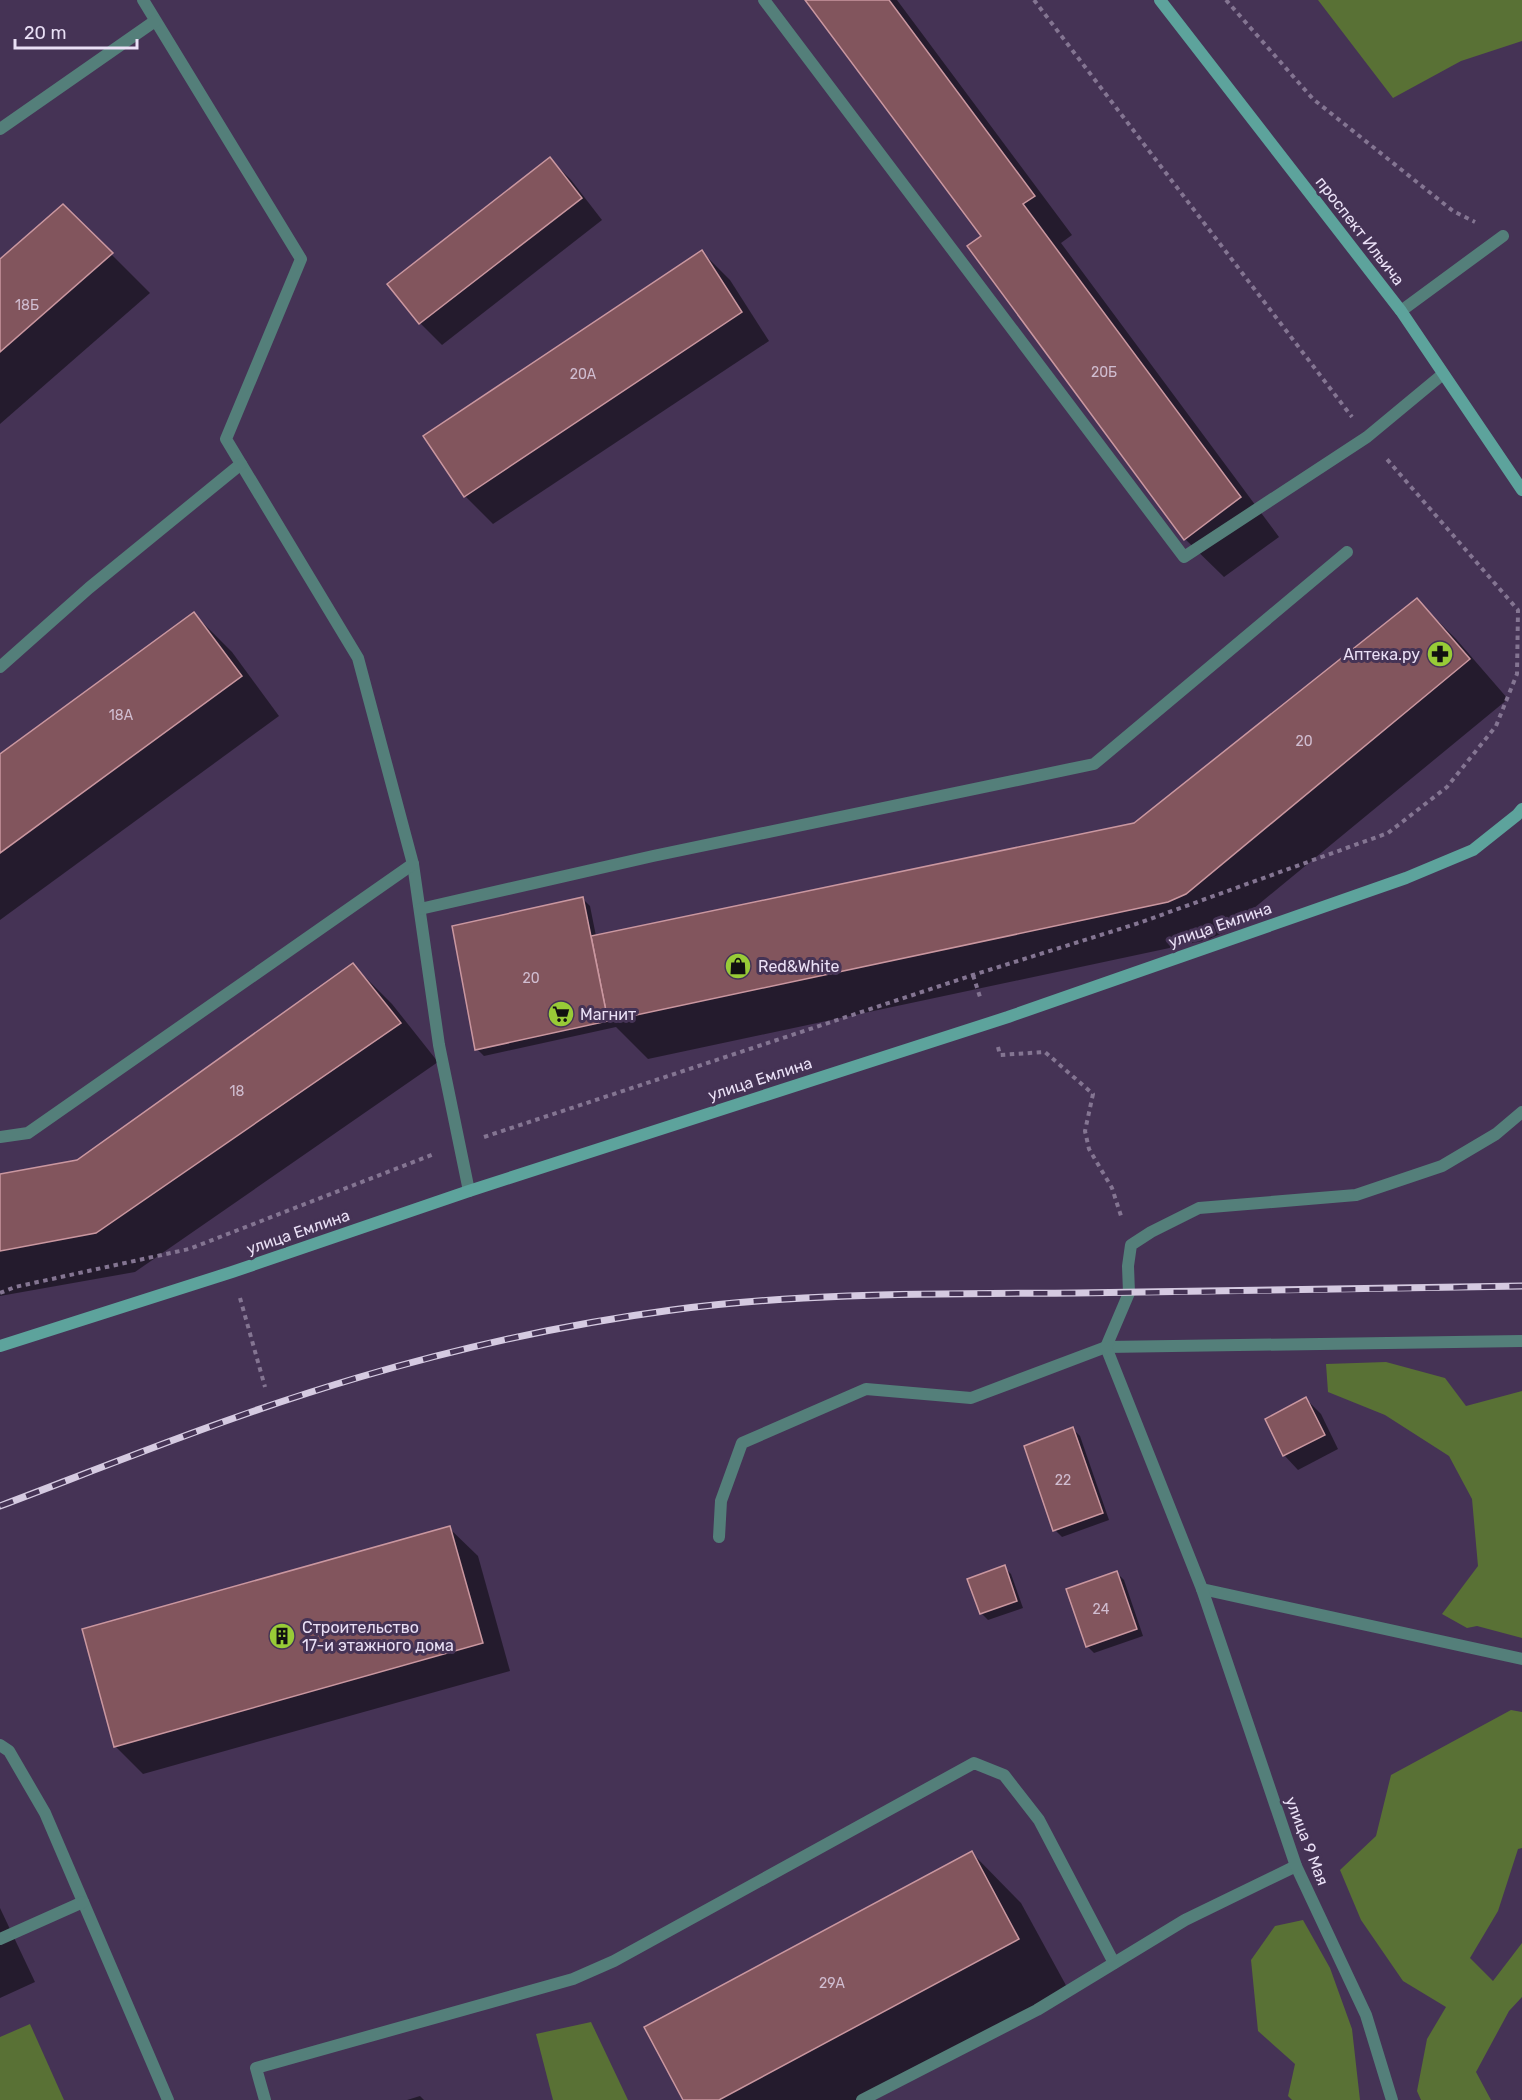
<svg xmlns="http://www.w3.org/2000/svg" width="1522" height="2100" font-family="Rubik,sans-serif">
<rect width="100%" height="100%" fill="#453355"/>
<g fill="#597135">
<path d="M1318,0H1522V41L1461,61L1393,98Z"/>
<path d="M1386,1362L1445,1378L1466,1406L1522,1391V1638L1477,1626L1467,1628L1442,1614L1478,1566L1472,1499L1449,1456L1385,1415L1328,1392L1326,1364Z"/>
<path d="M1511,1710L1522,1712V1848L1518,1849L1498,1911L1470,1958L1493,1981L1522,1943V1997L1509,2011L1476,2072L1491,2100H1421L1417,2091L1427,2039L1446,2007L1403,1981L1361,1920L1340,1870L1376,1836L1391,1775Z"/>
<path d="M1303,1920L1330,1968L1352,2029L1360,2100H1292L1288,2096L1295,2064L1258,2031L1251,1960L1275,1926Z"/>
<path d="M591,2022L628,2100H553L536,2034Z"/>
<path d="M30,2024L64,2100H0V2037Z"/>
</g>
<g fill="#0007">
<path d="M807,0H897L1072,235L1061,243L1279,537L1224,577L1185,539L983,236Z"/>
<path d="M550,159L571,180L602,220L442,345L420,323L389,284Z"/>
<path d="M63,206L150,293L0,424V261Z"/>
<path d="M702,252L730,280L769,341L493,524L465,496Z"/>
<path d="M1417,600L1456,639L1508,699L1225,932L1207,940L648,1059L616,1027L484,1056L477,1049L583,899L590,906L596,936L1135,825Z"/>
<path d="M194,614L232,652L279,716L0,920V756Z"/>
<path d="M353,965L392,1004L438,1062L135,1272L0,1296V1176L78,1161Z"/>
<path d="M1306,1399L1321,1414L1338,1449L1298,1470L1284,1455Z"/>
<path d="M1073,1429L1080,1436L1109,1520L1062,1537L1055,1530Z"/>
<path d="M449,1528L478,1556L510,1671L143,1774L115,1746Z"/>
<path d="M1004,1567L1011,1574L1023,1608L988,1620L981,1613Z"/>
<path d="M1117,1573L1124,1580L1143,1636L1094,1653L1087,1646Z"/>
<path d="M972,1853L1021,1903L1068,1989L860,2100H685Z"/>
<path d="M0,1908L35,1982L0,1998Z"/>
<path d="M420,2096L424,2100H407Z"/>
</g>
<g fill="#82555d" stroke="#ca97a0" stroke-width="1.5">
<path d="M805,0H889L1035,196L1023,204L1241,497L1184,540L967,246L981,236Z"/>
<path d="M550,157L582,198L419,324L387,284Z"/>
<path d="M63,204L113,253L0,352V259Z"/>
<path d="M702,250L742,312L464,497L423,436Z"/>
<path d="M1417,598L1470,659L1186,894L1168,902L608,1021L591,936L1134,823Z"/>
<path d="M194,612L242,676L0,853V754Z"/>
<path d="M583,897L608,1021L475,1050L452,926Z"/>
<path d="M353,963L401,1023L96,1233L0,1251V1174L77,1160Z"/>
<path d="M1306,1397L1325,1435L1283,1456L1265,1419Z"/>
<path d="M1073,1427L1103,1513L1053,1531L1024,1446Z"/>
<path d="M450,1526L483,1643L114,1747L82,1629Z"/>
<path d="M1005,1565L1017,1601L980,1614L967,1579Z"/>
<path d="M1117,1571L1137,1629L1086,1647L1066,1589Z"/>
<path d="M972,1851L1019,1939L719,2100H683L644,2027Z"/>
</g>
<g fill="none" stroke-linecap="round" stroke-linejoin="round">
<g stroke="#847592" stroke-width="4" stroke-dasharray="4.5 4.5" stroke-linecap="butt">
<path d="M1034,0L1352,417"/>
<path d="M1226,0L1313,99L1453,211L1475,222"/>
<path d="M973,975L980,997"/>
<path d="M998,1047L1000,1055L1045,1052L1093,1094L1085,1131L1089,1149L1112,1188L1122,1219"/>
<path d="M484,1137L973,975L1139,923L1388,833L1447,787L1496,726L1517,674L1518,610L1385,457"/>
<path d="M0,1293L15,1287L189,1249L434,1154"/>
<path d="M240,1298L265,1387"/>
</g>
<g stroke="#547f7a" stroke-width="12">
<path d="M143,0L301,259L226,439L358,658L413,864L439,1045L469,1191"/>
<path d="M764,0L1184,557L1367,437L1443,374"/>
<path d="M0,129L155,21"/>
<path d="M1401,311L1503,236"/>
<path d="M0,667L89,588L241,464"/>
<path d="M420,909L653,856L1094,764L1347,552"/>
<path d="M0,1137L28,1133L413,864"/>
<path d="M719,1537L721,1501L742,1443L866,1389L971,1398L1106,1347L1522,1341"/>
<path d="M0,1745L9,1751L45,1813L168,2100"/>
<path d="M0,1939L83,1902"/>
<path d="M265,2100L256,2068L573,1979L614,1961L974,1763L1004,1775L1039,1820L1114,1963"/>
<path d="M862,2100L1037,2010L1185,1920L1296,1866"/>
</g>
<g stroke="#547f7a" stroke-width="12">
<path d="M1202,1589L1522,1659"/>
<path d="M1392,2100L1366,2015L1296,1866L1202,1589L1106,1347L1129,1293L1128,1266L1131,1245L1151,1232L1199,1208L1356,1195L1442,1166L1496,1134L1522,1112"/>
</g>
<g stroke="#5da39c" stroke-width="12">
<path d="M1160,0L1401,311L1522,490"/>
<path d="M0,1346L232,1272L469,1191L1008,1017L1406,878L1473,850L1517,815L1522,809"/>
</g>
<defs>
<path id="rail" d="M0,1506C119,1461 237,1413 360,1377C462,1347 567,1324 672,1310C806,1292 942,1294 1077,1293C1226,1292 1374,1289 1522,1286"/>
</defs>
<use href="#rail" stroke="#d5cae1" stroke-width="7"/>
<use href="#rail" stroke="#453355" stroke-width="4.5" stroke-dasharray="14" stroke-linecap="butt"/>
</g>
<defs>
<symbol id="pharmacy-disc" viewBox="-11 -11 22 22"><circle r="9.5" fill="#98cb37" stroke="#453355"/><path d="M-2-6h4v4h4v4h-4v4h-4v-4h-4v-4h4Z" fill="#111"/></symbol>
<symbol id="shop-disc" viewBox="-11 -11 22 22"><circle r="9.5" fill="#98cb37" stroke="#453355"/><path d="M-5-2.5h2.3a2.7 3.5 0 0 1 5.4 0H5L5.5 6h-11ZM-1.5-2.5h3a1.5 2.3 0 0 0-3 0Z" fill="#111"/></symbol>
<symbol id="supermarket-disc" viewBox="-11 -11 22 22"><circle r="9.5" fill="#98cb37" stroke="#453355"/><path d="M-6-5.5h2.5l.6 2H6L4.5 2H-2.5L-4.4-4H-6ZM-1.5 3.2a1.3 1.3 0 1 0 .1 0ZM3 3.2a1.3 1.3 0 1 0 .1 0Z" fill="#111"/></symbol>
<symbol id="building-disc" viewBox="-11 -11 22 22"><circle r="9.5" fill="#98cb37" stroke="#453355"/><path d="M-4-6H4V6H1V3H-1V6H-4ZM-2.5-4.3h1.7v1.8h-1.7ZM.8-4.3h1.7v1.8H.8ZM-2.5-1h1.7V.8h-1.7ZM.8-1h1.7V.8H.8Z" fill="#111"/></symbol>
</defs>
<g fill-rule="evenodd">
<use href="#pharmacy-disc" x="1425" y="639" width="30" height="30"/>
<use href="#shop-disc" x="723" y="951" width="30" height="30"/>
<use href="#supermarket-disc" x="546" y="999" width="30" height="30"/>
<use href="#building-disc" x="267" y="1621" width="30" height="30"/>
</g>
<g text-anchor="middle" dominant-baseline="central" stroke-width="6" stroke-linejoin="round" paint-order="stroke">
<g font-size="14" fill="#d0bdd0">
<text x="27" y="305">18Б</text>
<text x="1104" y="372">20Б</text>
<text x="583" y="374">20А</text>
<text x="121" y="715">18А</text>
<text x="1304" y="741">20</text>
<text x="531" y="978">20</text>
<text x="237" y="1091">18</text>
<text x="1063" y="1480">22</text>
<text x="1101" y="1609">24</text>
<text x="832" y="1983">29А</text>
</g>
<g font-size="16" fill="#eae0f6" stroke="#453355">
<text transform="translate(1360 231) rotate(52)">проспект Ильича</text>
<text transform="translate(1220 925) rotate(-19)">улица Емлина</text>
<text transform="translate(760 1079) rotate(-18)">улица Емлина</text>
<text transform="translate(298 1232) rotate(-19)">улица Емлина</text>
<text transform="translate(1307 1841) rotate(69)">улица 9 Мая</text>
</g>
<g font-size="16" fill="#eae0f6" stroke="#453355" text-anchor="start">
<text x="1420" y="654" text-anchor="end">Аптека.ру</text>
<text x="758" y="966">Red&amp;White</text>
<text x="580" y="1014">Магнит</text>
<text x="302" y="1627">Строительство<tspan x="302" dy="18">17-и этажного дома</tspan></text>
</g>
</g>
<path d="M15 39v9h122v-9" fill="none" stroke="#eae0f6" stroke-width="3"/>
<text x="24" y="39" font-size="18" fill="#eae0f6" stroke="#453355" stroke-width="4.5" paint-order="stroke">20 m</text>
</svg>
